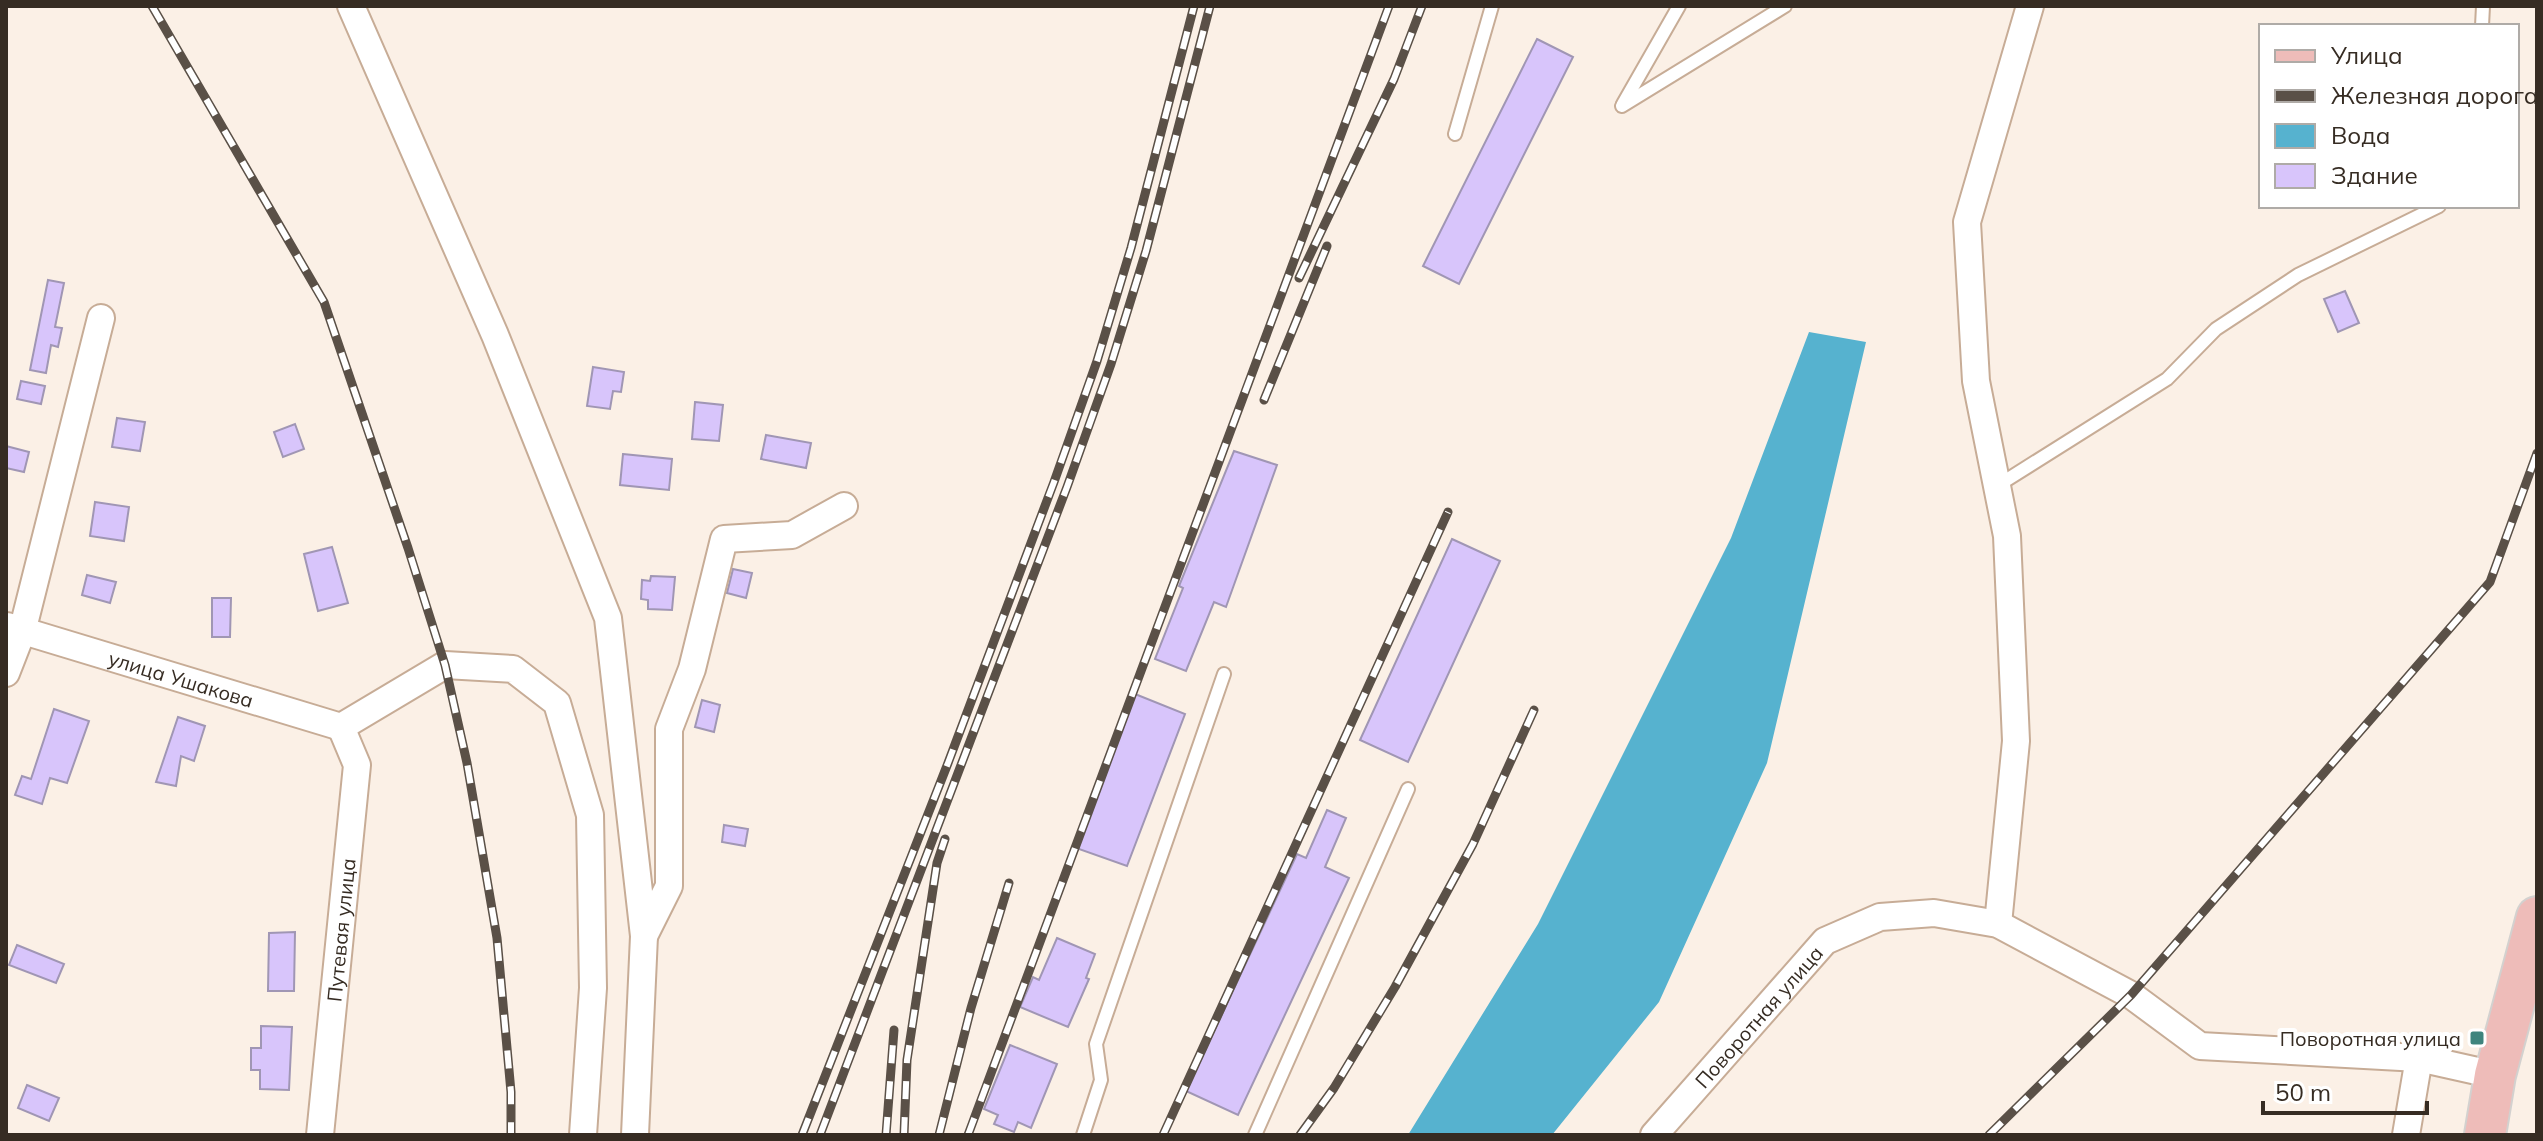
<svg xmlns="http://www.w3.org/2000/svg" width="2543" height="1141" font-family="Mulish,sans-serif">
<rect width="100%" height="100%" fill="#fbf0e6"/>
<path fill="#56b2cf" d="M1809,332L1866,342L1767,763L1659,1002L1552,1135H1408L1538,924L1731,538Z"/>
<g fill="#d8c5fb" stroke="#a096b4" stroke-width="2">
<path d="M1537,39L1573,57L1459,284L1423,266Z"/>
<path d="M48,280L64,283L55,327L62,328L58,347L51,345L46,373L30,370Z"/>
<path d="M2345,291L2359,323L2338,332L2324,299Z"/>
<path d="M593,367L624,372L621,392L613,391L610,409L587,406Z"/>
<path d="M21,381L45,386L41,404L17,399Z"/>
<path d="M695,402L723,405L719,441L692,439Z"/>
<path d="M117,418L145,422L140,451L112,447Z"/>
<path d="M295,424L304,449L283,457L274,432Z"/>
<path d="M766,435L811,443L806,468L761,459Z"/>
<path d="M6,446L29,452L24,472L6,468Z"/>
<path d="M1234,451L1277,465L1226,607L1214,602L1186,671L1155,659L1183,588L1179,586Z"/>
<path d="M623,454L672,459L669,490L620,485Z"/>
<path d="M95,502L129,507L124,541L90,536Z"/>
<path d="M1452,539L1500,561L1408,762L1360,740Z"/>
<path d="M332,547L348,603L318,611L304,554Z"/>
<path d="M733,569L752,573L746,598L727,593Z"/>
<path d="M87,575L116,582L110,603L82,595Z"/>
<path d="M651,576L675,577L672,610L648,609V600L641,599L642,580L650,581Z"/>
<path d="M212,598H231L230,637H212Z"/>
<path d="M1135,694L1185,714L1127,866L1076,848Z"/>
<path d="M702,700L720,705L714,732L695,727Z"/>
<path d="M54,709L89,721L67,783L50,778L42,804L15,795L22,776L31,779Z"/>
<path d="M178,717L205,726L194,761L181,756L176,786L156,782Z"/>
<path d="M1327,810L1346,818L1325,867L1349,878L1238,1115L1186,1091L1297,854L1306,858Z"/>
<path d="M724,825L748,829L745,846L722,842Z"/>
<path d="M295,932L294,991H268L269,933Z"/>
<path d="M1057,938L1095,954L1086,978L1089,979L1068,1027L1020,1007L1033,977L1039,980Z"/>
<path d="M17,945L64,964L56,983L9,965Z"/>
<path d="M261,1026L292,1027L289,1090L260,1089V1070H251V1048H261Z"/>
<path d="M1010,1045L1057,1064L1031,1128L1018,1122L1014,1132L994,1124L998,1115L984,1109Z"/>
<path d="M27,1085L59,1098L49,1121L18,1108Z"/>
</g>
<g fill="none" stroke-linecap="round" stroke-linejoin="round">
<defs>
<g id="lane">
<path d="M2482,26L2483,6"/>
<path d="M1623,104L1679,6"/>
<path d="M1622,106L1785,6"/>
<path d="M1455,134L1492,6"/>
<path d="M1997,486L2167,379L2216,329L2298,275L2439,206"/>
<path d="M1083,1135L1101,1080L1096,1044L1224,674"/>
<path d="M1255,1135L1408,789"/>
</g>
<g id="street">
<path d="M351,6L495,335L608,618L644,936L635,1135"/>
<path id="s1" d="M7,626L341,727"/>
<path d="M6,673L22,632L101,318"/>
<path d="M341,727L445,665L513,669L557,703L590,815L593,988L583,1135"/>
<path d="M1998,924L2016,741L2007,536L1976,381L1967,222L2030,6"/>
<path d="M644,936L669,886V729L692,669L724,539L792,535L844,506"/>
<path id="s2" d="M320,1135L357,765L341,727"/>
<path id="s3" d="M1654,1135L1825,941L1880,917L1934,913L1998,924L2131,995L2200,1046L2419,1058L2495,1075"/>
<path d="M2406,1135L2419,1058"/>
</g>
<path id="primary" d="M2485,1135L2495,1075L2537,917"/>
</defs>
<use href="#lane" stroke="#c7ac96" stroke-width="16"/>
<use href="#street" stroke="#c7ac96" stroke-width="30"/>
<use href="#primary" stroke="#d3d1cf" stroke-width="44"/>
<use href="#lane" stroke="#fff" stroke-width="12"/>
<use href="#street" stroke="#fff" stroke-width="26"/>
<use href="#primary" stroke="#eebcb9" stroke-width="40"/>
<defs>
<g id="rail">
<path d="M152,6L324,302L408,548L445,665L467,763L497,938L511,1092V1135"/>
<path d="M1299,278L1394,79L1422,6"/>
<path d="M1264,400L1327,246"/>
<path d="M802,1135L948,763L1054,482L1097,361L1131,248L1194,6"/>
<path d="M820,1135L1067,487L1111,364L1146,251L1210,6"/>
<path d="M886,1135L894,1030"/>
<path d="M904,1135L907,1060L937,863L945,839"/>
<path d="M939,1135L971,1008L1009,883"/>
<path d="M968,1135L1389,6"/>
<path d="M1163,1135L1448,512"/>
<path d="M1300,1135L1334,1088L1395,987L1473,844L1534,710"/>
<path d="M1989,1135L2131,995L2490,582L2537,453"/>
</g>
</defs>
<use href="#rail" stroke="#5a5047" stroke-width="9"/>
<use href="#rail" stroke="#fff" stroke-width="6" stroke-dasharray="18" stroke-linecap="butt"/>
</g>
<rect fill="#3e847d" stroke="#fff" stroke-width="3" x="2469" y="1030" width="16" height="16" rx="4"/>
<g text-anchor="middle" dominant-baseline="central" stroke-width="8" stroke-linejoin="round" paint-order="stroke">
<g font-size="20" fill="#362c23" stroke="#fff">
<text stroke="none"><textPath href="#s1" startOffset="182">улица Ушакова</textPath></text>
<text stroke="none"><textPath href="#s2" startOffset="206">Путевая улица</textPath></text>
<text stroke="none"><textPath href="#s3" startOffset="158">Поворотная улица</textPath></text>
</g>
<g font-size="20" fill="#362c23" stroke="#fff" text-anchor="end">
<text x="2461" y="1038">Поворотная улица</text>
</g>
</g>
<rect width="2543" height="1141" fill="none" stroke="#362c23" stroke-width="16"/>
<rect x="2259" y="24" width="260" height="184" fill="#ffffff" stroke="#afaba7" stroke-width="2"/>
<rect x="2275" y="50" width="40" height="12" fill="#eebcb9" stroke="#afaba7" stroke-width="2"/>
<text x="2331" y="64" font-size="24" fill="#362c23">Улица</text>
<rect x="2275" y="90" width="40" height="12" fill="#5a5047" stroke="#afaba7" stroke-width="2"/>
<text x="2331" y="104" font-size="24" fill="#362c23">Железная дорога</text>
<rect x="2275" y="124" width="40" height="24" fill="#56b2cf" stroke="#afaba7" stroke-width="2"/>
<text x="2331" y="144" font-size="24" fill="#362c23">Вода</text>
<rect x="2275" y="164" width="40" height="24" fill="#d8c5fb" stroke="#afaba7" stroke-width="2"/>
<text x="2331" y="184" font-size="24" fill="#362c23">Здание</text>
<path d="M2263 1101v12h164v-12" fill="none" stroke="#362c23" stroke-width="4"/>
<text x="2275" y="1101" font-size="24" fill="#362c23" stroke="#ffffff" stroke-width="6" paint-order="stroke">50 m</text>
</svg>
